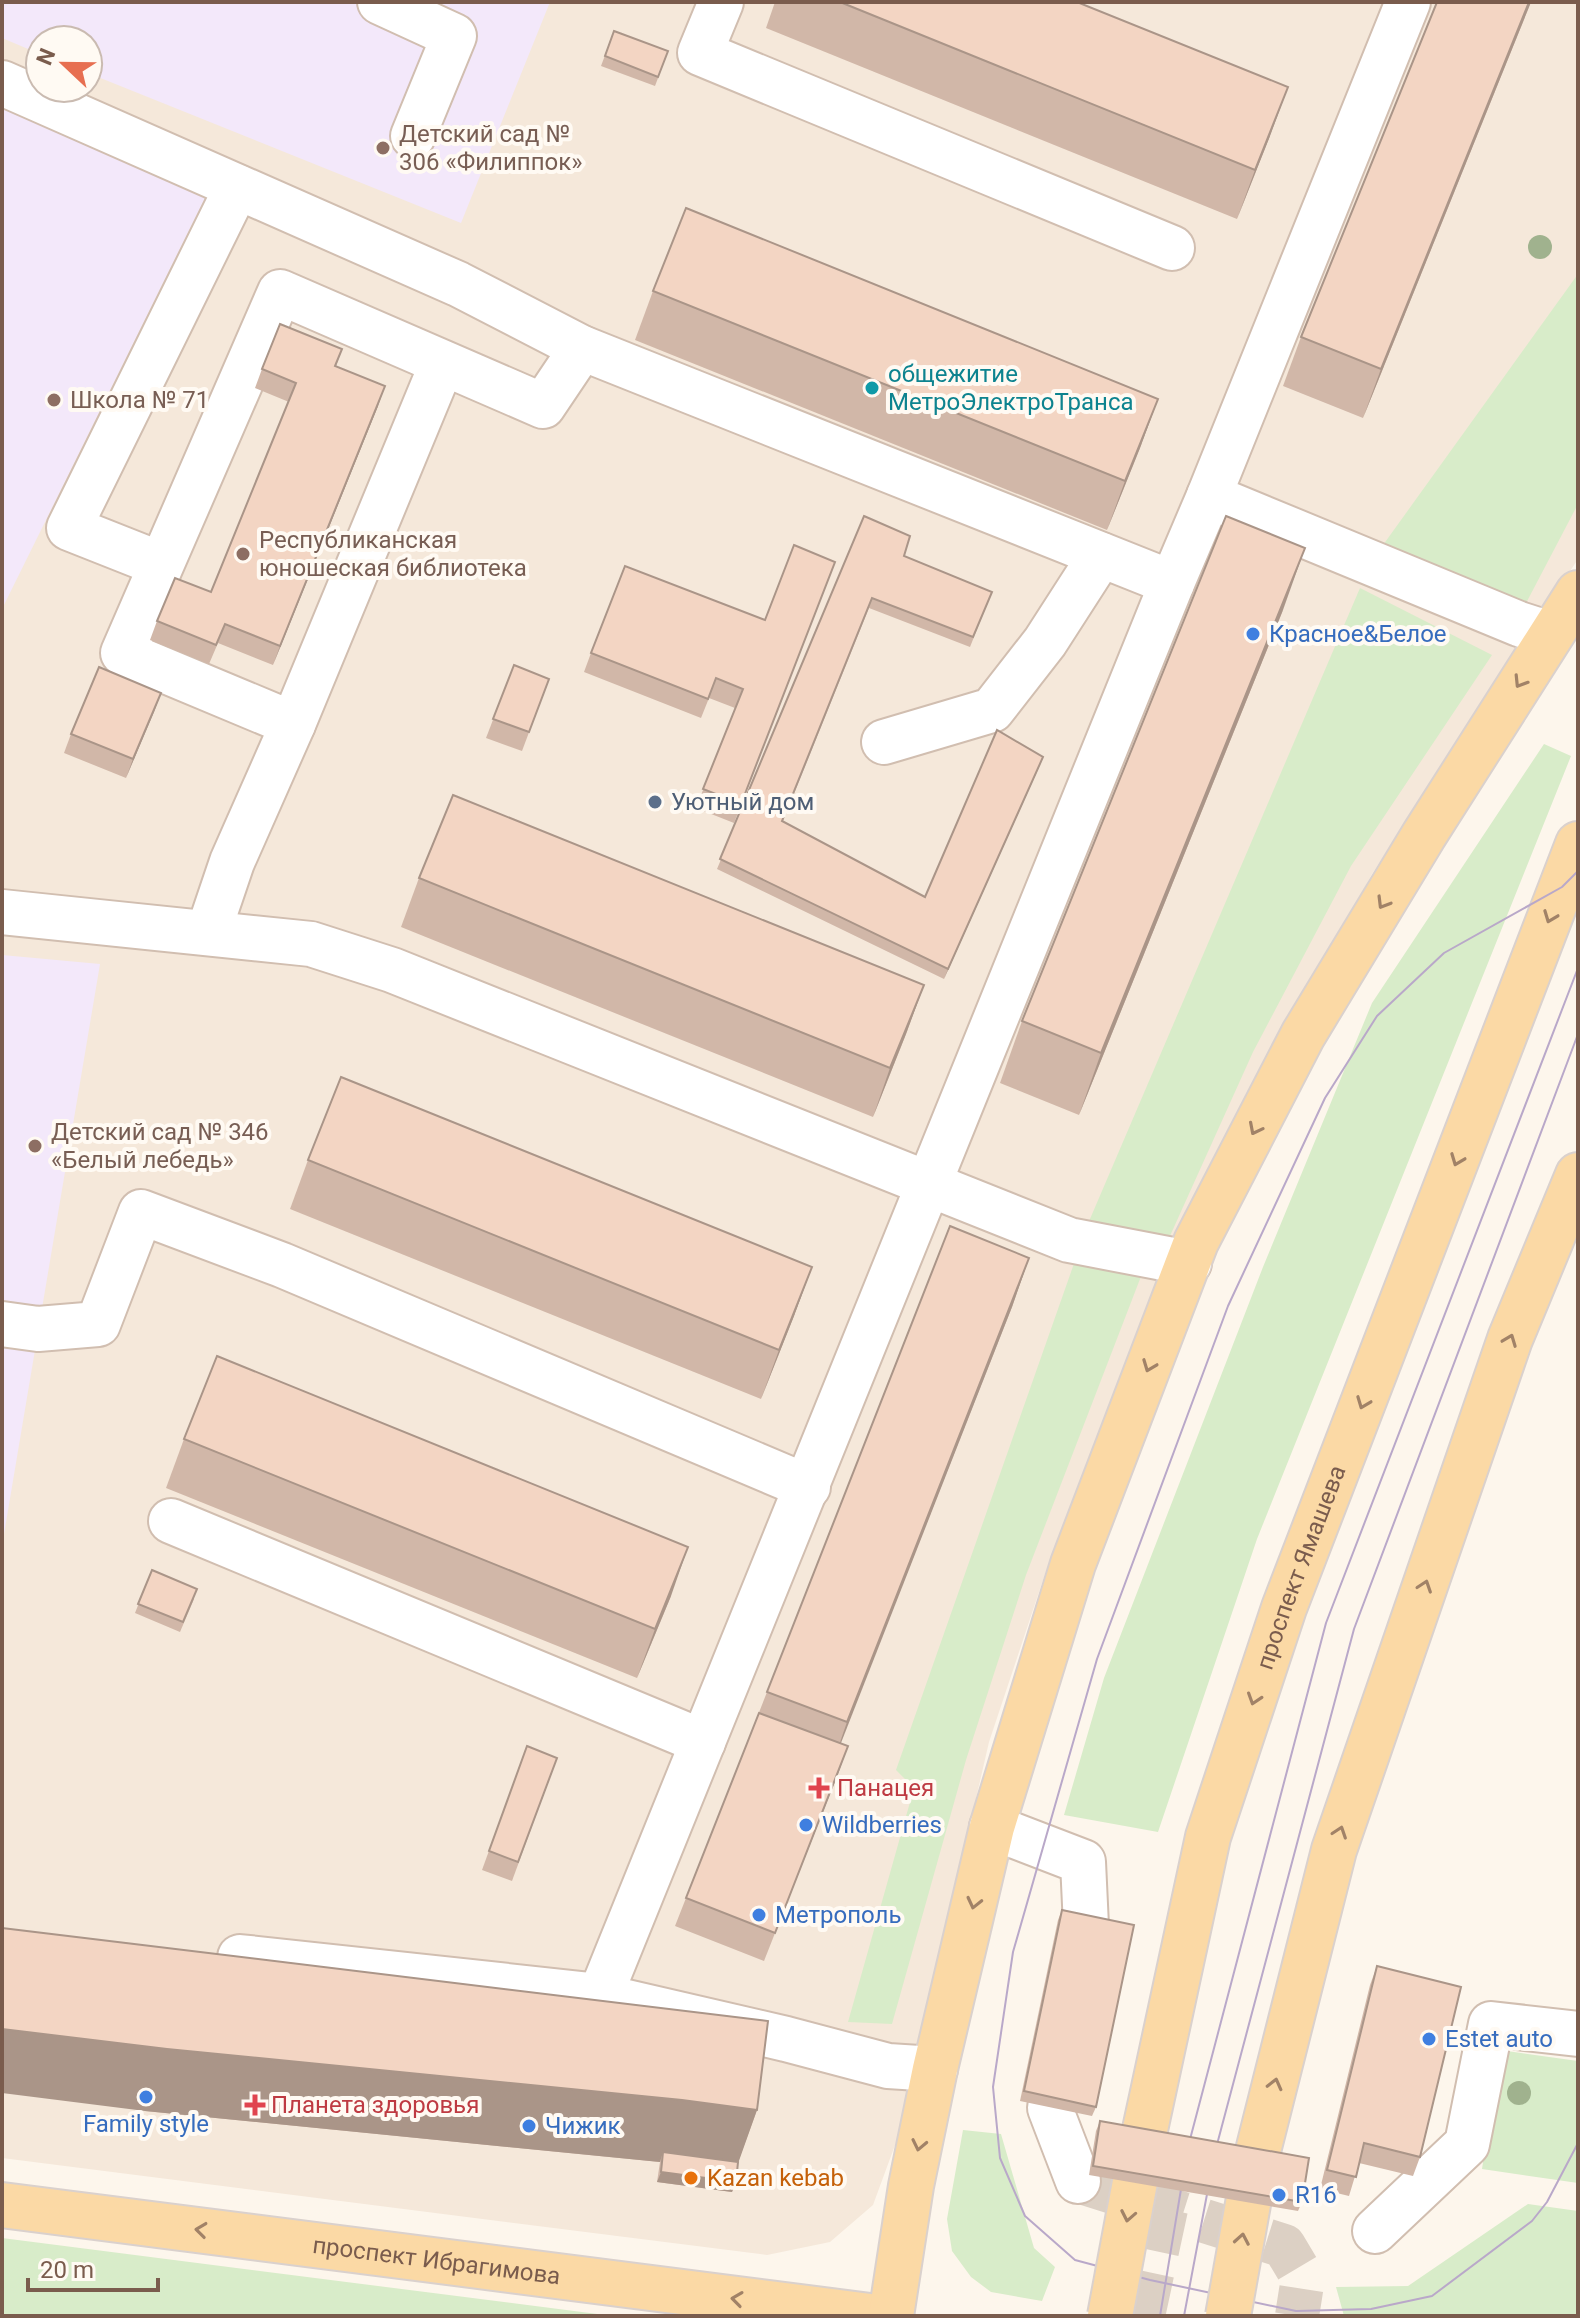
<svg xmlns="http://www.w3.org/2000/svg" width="1580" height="2318" font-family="Roboto,sans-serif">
<rect width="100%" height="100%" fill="#fdf6ec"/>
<path fill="#f5e8da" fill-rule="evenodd" d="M2,2H1578V559L1372,874L1257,1085L1147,1307L1045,1574L989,1742L898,2137L873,2205L830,2242L767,2255L2,2158ZM40,40H88V88H40Z"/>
<g fill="#f3e8fa">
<path d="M2,2H550L461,223L88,73V40H40V54L2,38Z"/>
<path d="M2,103L209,190L2,609Z"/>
<path d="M2,955L100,964L2,1546Z"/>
</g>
<g fill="#d8ecc9">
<path d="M1578,274V504L1523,609L1378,552Z"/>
<path d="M1360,588L1492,655L1351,866L1253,1052L1165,1247L1084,1233Z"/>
<path d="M1544,744L1571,756L1257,1539L1158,1832L1064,1815L1104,1678L1263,1267L1372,1003Z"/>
<path d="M1077,1255L1145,1266L1026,1575L966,1760L892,2024L848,2022L914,1788L896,1770Z"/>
<path d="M1500,2050L1578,2061V2183L1482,2169Z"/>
<path d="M963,2130L1001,2134L1034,2248L1055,2267L1042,2301L991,2292L971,2277L952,2251L947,2219Z"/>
<path d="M1528,2204L1578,2211V2316H1344L1336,2287L1408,2286Z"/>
<path d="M2,2238L613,2316H2Z"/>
</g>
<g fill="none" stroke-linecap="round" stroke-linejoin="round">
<g stroke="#dcd0c4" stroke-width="44" stroke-dasharray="44 22" stroke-linecap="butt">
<path d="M1078,2181L1284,2246L1303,2278L1297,2316"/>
<path d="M1143,2316L1166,2209"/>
</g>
<defs>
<g id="minor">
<path d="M380,2L454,36L413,136"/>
<path d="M721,2L700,53L1172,248"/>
<path d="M1408,2L1209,496L1519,624L1550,634"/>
<path d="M2,83L458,284L582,348L1172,583"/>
<path d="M442,364L293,724L123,653L280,292L543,406L582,348"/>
<path d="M160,564L69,528L237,187"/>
<path d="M884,742L992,710L1045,642L1101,555"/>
<path d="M2,912L311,944L392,970L1069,1240L1189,1263"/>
<path d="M208,933L232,862L293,724"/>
<path d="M2,1324L38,1329L98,1324L141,1212L282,1265L808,1487"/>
<path d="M171,1521L703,1742"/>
<path d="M992,1827L1083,1862L1086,1926"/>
<path d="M240,1957L600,1996L786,2039L888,2066L935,2069"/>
<path d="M600,1996L1172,583L1209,496"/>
<path d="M1050,2108L1078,2181"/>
<path d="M1375,2231L1467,2144L1491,2024L1578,2034"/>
</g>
<g id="major">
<path id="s1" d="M1143,2139L1208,1837L1284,1608L1578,844"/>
<path d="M1256,2159L1334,1850L1510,1339L1578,1175"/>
<path id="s2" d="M2,2205L870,2316"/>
<path d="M891,2316L911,2186L935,2069L992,1827L1073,1564L1196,1242L1303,1035L1424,835L1578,593"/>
</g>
</defs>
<use href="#minor" stroke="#d1beb0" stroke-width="48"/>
<use href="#major" stroke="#dad1cd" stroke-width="48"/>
<use href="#minor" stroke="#fff" stroke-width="44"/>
<use href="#major" stroke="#fbd9a5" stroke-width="44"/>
<g stroke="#b9a8c9" stroke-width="2">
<path d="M1578,871L1562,887L1444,953L1377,1016L1325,1098L1228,1306L1097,1659L1013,1952L993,2087L1000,2158L1025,2216L1075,2260L1150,2280L1296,2311L1371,2309L1432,2296L1532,2221L1547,2202L1578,2143"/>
<path d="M1160,2316L1188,2147L1326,1623L1578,968"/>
<path d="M1184,2316L1215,2152L1354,1629L1578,1034"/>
</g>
<defs>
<g id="major-bridge">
<path d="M1110,2316L1143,2139"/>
<path d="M1228,2316L1256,2159"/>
</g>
</defs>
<use href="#major-bridge" stroke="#dad1cd" stroke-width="48" stroke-linecap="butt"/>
<use href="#major-bridge" stroke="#fbd9a5" stroke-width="44"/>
</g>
<g fill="#a0b28e">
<circle cx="1540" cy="247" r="12"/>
<circle cx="1519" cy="2093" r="12"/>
</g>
<g fill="#d1b7a8">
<path d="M775,2H1077L1270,136L1237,219L766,28Z"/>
<path d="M1437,2H1531L1363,418L1283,386L1301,337Z"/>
<path d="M614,31L668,51L655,86L601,66Z"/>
<path d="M653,291L1158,399L1140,448L1107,530L635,340Z"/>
<path d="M342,349L336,366L378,406L273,665L218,643L209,664L150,640L157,621L211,592L289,402L255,388L262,369Z"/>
<path d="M864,516L904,556L992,592L970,647L869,608L783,821L925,897L1039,767L944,979L717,869Z"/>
<path d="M828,581L734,823L696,808L735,708L709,698L701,718L584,672L591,653L765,620Z"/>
<path d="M1283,610L1079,1115L1000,1083L1022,1021Z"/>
<path d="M514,665L549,679L522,751L486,738Z"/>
<path d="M161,693L126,778L64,753L71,734Z"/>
<path d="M419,878L924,985L906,1034L873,1117L401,927Z"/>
<path d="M308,1160L812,1267L794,1316L761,1399L290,1209Z"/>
<path d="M1029,1258L1012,1307L840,1743L848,1746L764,1961L675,1926L767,1692Z"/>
<path d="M184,1439L671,1596L637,1678L166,1488Z"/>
<path d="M152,1570L194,1599L180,1632L135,1613Z"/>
<path d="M527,1746L557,1758L512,1881L482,1870Z"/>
<path d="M1062,1910L1096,2107L1092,2116L1020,2101L1058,1920Z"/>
<path d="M1377,1966L1420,2157L1413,2176L1359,2163L1349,2196L1320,2189L1370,1985Z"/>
<path d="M757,2110L738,2162L736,2182L732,2192L657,2182L660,2162L145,2111Z"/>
<path d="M1100,2121L1302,2202L1298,2211L1089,2175L1096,2131Z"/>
</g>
<g fill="#aa9588">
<path d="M1529,2H1531L1363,418L1381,369Z"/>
<path d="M1288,87L1270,136L1237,219L1255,170Z"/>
<path d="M385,386L378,406L273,665L280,646Z"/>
<path d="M1158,399L1140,448L1107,530L1125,481Z"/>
<path d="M1305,548L1283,610L1079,1115L1101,1053Z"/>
<path d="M161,693L154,712L126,778L133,759Z"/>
<path d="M1043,757L1039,767L944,979L948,969Z"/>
<path d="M924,985L906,1034L873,1117L890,1068Z"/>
<path d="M1029,1258L1012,1307L830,1771L847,1722Z"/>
<path d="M812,1267L794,1316L761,1399L779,1350Z"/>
<path d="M688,1547L671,1596L637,1678L655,1629Z"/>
<path d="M848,1746L838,1774L764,1961L775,1933Z"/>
<path d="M2,2029L682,2100L757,2110L735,2172L663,2152L660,2162L145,2111L2,2093Z"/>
<path d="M661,2172L736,2182L732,2192L657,2182Z"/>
</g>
<g fill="#f3d5c3" stroke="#aa9588" stroke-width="2">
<path d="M840,2H1077L1288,87L1255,170Z"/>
<path d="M1437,2H1529L1381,369L1301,337Z"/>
<path d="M614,31L668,51L658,77L605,56Z"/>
<path d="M686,208L1158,399L1125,481L653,291Z"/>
<path d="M280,324L342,349L335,366L385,386L280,646L225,624L216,645L157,621L175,578L211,592L296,383L262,369Z"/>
<path d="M864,516L910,536L904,556L992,592L973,637L872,598L782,821L925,897L997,730L1043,757L948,969L720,859Z"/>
<path d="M1226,516L1305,548L1101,1053L1022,1021Z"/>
<path d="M794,545L835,562L741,804L703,789L743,689L716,678L708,699L591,653L625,566L765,620Z"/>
<path d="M514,665L549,679L529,732L493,719Z"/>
<path d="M99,667L161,693L133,759L71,734Z"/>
<path d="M453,795L924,985L890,1068L419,878Z"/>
<path d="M341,1077L812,1267L779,1350L308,1160Z"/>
<path d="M950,1226L1029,1258L847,1722L767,1692Z"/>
<path d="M217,1356L688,1547L655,1629L184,1439Z"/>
<path d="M152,1570L197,1589L183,1622L138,1604Z"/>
<path d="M759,1713L848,1746L775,1933L686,1898Z"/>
<path d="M527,1746L557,1758L518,1862L489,1851Z"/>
<path d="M1062,1910L1134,1925L1096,2107L1024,2091Z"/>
<path d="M2,1928L768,2021L757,2110L682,2100L167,2049L2,2029Z"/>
<path d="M1377,1966L1461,1987L1420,2157L1364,2143L1356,2177L1327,2170Z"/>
<path d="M1100,2121L1309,2158L1302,2202L1093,2166Z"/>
<path d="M663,2152L738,2162L736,2182L661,2172Z"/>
</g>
<defs><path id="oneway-chevron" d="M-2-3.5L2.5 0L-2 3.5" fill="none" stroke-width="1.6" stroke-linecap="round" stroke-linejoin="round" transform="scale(2)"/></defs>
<g stroke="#a18267">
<use href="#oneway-chevron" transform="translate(1520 682) rotate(122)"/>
<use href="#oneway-chevron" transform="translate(1383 903) rotate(121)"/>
<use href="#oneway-chevron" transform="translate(1550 917) rotate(111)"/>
<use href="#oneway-chevron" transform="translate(1255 1129) rotate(117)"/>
<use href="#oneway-chevron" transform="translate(1457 1160) rotate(111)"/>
<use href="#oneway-chevron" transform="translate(1510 1340) rotate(-69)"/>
<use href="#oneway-chevron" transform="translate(1149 1366) rotate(111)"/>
<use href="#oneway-chevron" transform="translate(1363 1403) rotate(111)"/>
<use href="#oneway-chevron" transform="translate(1425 1586) rotate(-71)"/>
<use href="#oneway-chevron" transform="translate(1254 1699) rotate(108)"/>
<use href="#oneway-chevron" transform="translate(1340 1832) rotate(-71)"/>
<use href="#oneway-chevron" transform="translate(974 1903) rotate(103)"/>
<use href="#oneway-chevron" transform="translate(1275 2084) rotate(-76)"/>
<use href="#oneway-chevron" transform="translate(919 2145) rotate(102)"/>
<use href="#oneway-chevron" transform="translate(1128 2216) rotate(101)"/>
<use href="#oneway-chevron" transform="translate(201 2230) rotate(-173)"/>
<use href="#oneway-chevron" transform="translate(1242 2239) rotate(-80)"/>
<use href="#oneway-chevron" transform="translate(737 2299) rotate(-172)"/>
</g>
<g fill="#8d6e63" stroke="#fffaf3" stroke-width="3">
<circle cx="383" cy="148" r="8"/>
<circle cx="54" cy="400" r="8"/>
<circle cx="243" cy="554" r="8"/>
<circle cx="35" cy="1146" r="8"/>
</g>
<circle fill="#0f9aa8" stroke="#fffaf3" stroke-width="3" cx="872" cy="388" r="8"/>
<g fill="#3f7fe0" stroke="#fffaf3" stroke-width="3">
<circle cx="1253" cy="634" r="8"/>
<circle cx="806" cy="1825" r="8"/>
<circle cx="759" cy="1915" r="8"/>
<circle cx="1429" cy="2039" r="8"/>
<circle cx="146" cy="2097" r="8"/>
<circle cx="529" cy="2126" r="8"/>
<circle cx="1279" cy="2195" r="8"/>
</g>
<circle fill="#5c6f8a" stroke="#fffaf3" stroke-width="3" cx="655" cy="802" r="8"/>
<g fill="#e0444e" stroke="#fffaf3" stroke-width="3">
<path d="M815 1776h8v8h8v8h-8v8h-8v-8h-8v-8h8z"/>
<path d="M251 2093h8v8h8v8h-8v8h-8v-8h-8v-8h8z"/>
</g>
<circle fill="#e8710a" stroke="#fffaf3" stroke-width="3" cx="691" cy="2178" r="8"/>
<g text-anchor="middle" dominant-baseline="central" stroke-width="8" stroke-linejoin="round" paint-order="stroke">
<g font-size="24" fill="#785e54" stroke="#fffaf3" text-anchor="start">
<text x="399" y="134">Детский сад №<tspan x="399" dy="28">306 «Филиппок»</tspan></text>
<text x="70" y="400">Школа № 71</text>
<text x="259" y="540">Республиканская<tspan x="259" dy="28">юношеская библиотека</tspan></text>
<text x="51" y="1132">Детский сад № 346<tspan x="51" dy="28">«Белый лебедь»</tspan></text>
</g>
<g font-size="24" fill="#0d838f" stroke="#fffaf3" text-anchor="start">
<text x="888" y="374">общежитие<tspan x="888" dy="28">МетроЭлектроТранса</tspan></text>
</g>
<g font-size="24" fill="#366cbe" stroke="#fffaf3" text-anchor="start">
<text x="1269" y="634">Красное&amp;Белое</text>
<text x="822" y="1825">Wildberries</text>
<text x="775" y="1915">Метрополь</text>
<text x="1445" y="2039">Estet auto</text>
<text x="146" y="2124" text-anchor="middle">Family style</text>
<text x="545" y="2126">Чижик</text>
<text x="1295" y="2195">R16</text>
</g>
<g font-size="24" fill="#4e5e75" stroke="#fffaf3" text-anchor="start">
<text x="671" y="802">Уютный дом</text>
</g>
<g font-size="24" fill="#7a5c4d" stroke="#fffaf3">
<text stroke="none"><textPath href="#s1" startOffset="594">проспект Ямашева</textPath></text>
<text stroke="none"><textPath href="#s2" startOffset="438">проспект Ибрагимова</textPath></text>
</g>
<g font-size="24" fill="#be3a42" stroke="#fffaf3" text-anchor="start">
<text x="837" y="1788">Панацея</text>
<text x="271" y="2105">Планета здоровья</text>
</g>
<g font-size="24" fill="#c56008" stroke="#fffaf3" text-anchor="start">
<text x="707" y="2178">Kazan kebab</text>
</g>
</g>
<rect width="1580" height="2318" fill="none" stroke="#7a5c4d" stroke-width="8"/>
<g transform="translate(64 64) rotate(292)"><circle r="38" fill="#fffaf3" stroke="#cabbb1" stroke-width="2"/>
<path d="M0-6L14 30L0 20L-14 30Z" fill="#e76f51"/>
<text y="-12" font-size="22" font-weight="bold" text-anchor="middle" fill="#7a5c4d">N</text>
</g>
<path d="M28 2278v12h130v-12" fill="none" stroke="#7a5c4d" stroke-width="4"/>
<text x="40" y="2278" font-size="24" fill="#7a5c4d" stroke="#fffaf3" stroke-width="6" paint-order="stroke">20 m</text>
</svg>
